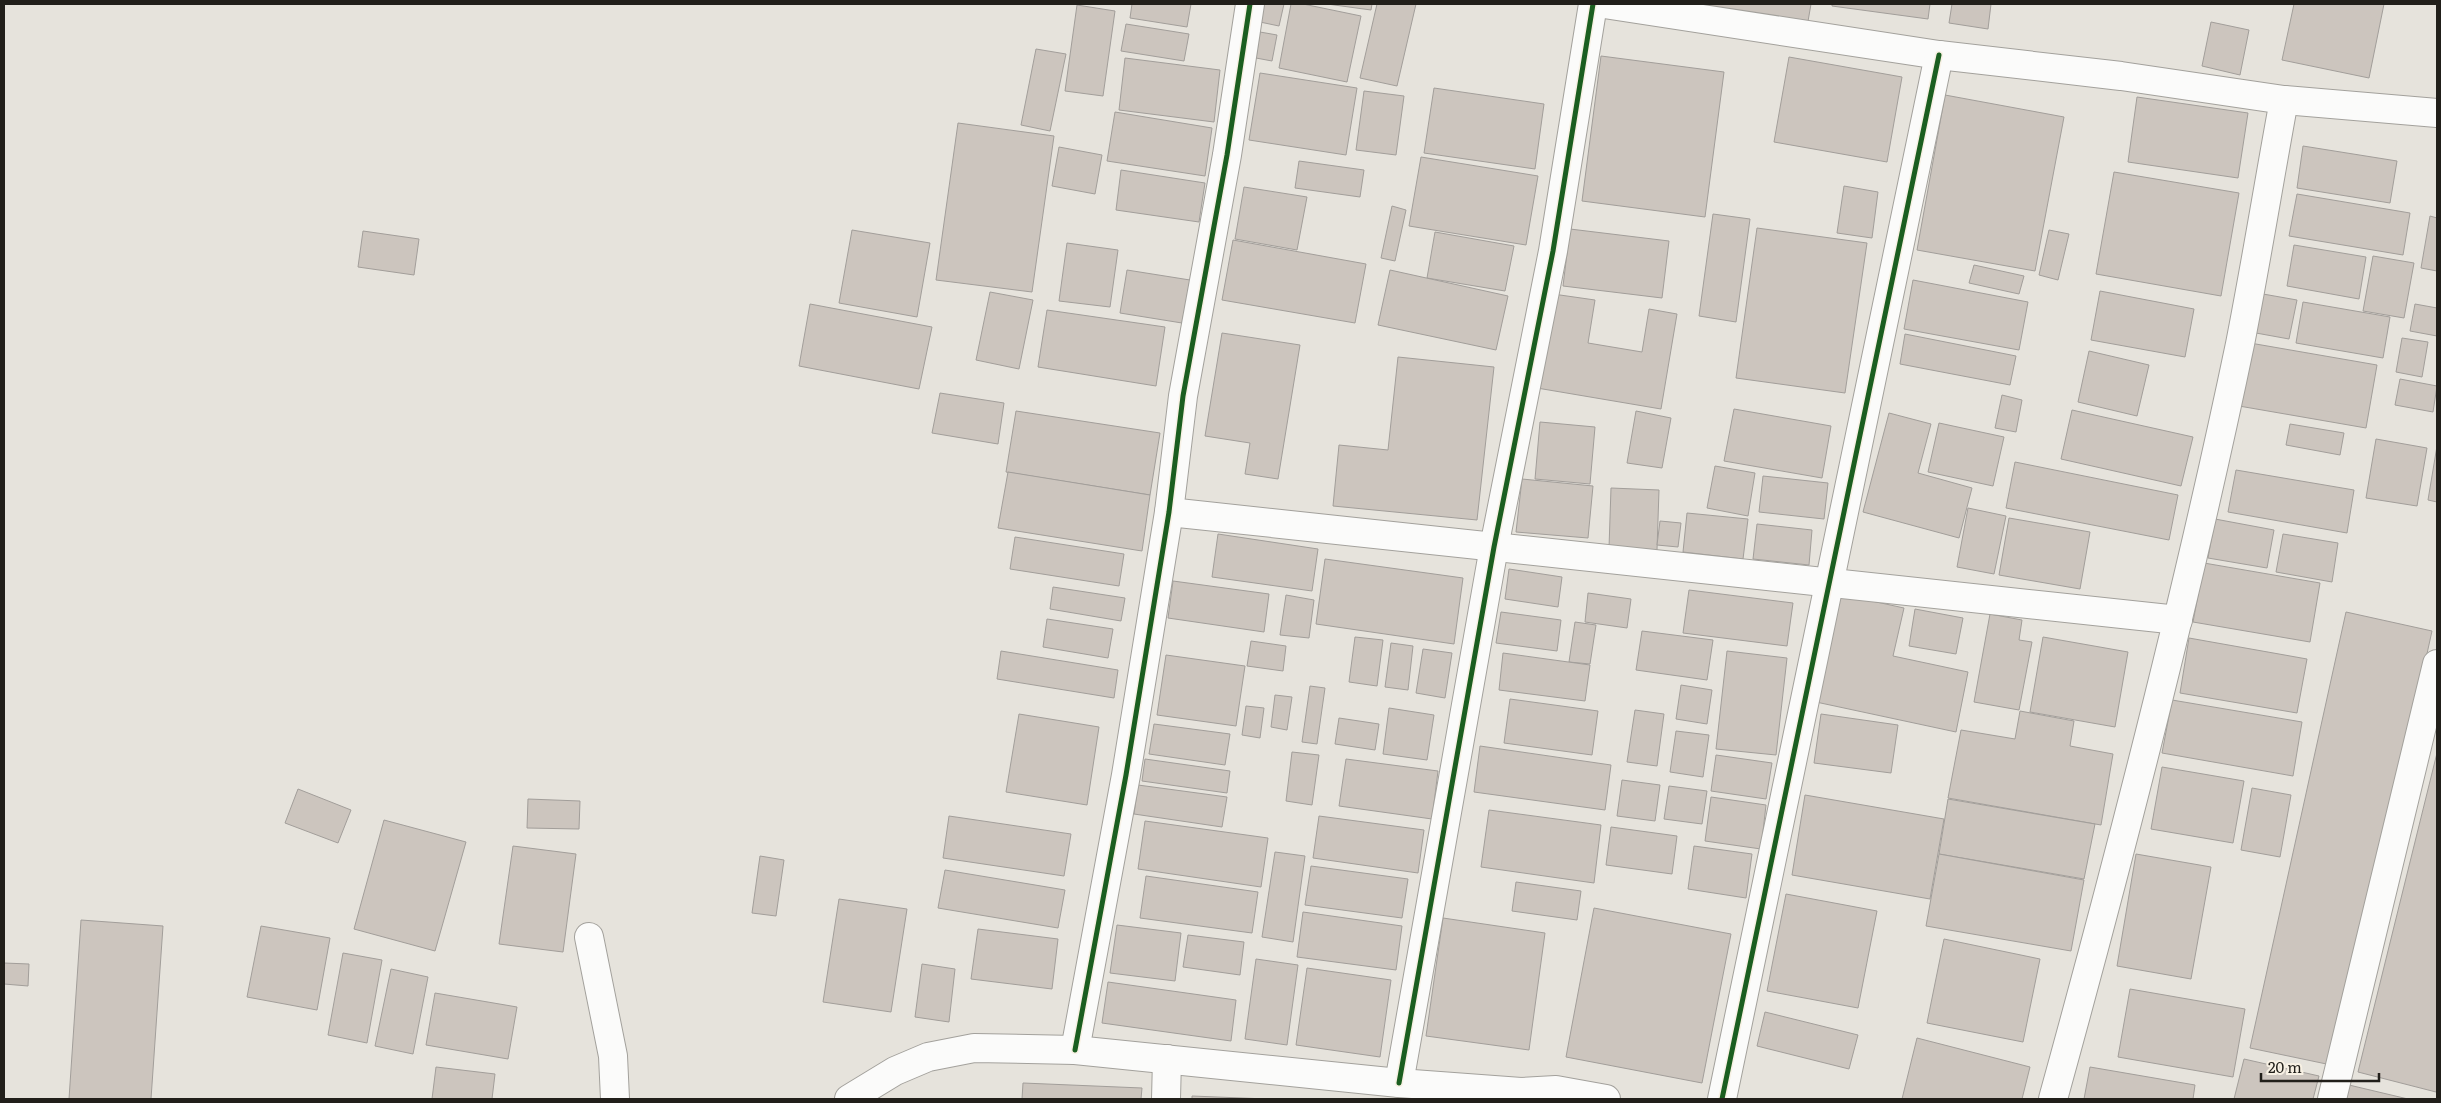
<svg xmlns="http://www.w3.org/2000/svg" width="2441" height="1103" font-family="Literata,serif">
<rect width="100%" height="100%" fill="#e6e3dc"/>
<g fill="#ccc5be" stroke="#a29e9a">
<path d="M1132,4H1191L1187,27L1130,18Z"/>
<path d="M1264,4H1284L1279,26L1260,22Z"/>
<path d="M1291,4H1303L1361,16L1347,82L1279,68Z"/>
<path d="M1327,4H1372L1371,10Z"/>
<path d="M1377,4H1416L1397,86L1360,78Z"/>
<path d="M1678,4H1811L1807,27Z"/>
<path d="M1832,4H1930L1928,19L1832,6Z"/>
<path d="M1952,4H1991L1988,29L1949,23Z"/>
<path d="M2294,4H2384L2369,78L2282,60Z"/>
<path d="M1077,5L1115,11L1103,96L1065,91Z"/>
<path d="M2211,22L2249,30L2240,75L2202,66Z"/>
<path d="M1126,24L1189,34L1184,61L1121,51Z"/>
<path d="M1260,32L1277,35L1272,61L1256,58Z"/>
<path d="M1036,49L1066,54L1050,131L1021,125Z"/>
<path d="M1601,56L1724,72L1705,217L1582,201Z"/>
<path d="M1789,57L1902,77L1887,162L1774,142Z"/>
<path d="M1125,58L1220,70L1214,122L1119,110Z"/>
<path d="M1260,73L1357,88L1346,155L1249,140Z"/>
<path d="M1434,88L1544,104L1535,169L1424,153Z"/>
<path d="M1364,91L1404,96L1396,155L1356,150Z"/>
<path d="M1945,95L2064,117L2035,271L1917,250Z"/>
<path d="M2137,97L2248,113L2238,178L2128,162Z"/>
<path d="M1115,112L1212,128L1205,176L1107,161Z"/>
<path d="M958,123L1054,136L1032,292L936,280Z"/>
<path d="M2303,146L2397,161L2390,203L2297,188Z"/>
<path d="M1059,147L1102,155L1095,194L1052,186Z"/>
<path d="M1421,157L1538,176L1526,245L1409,226Z"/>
<path d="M1299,161L1364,170L1360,197L1295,188Z"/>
<path d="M1121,170L1205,183L1199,222L1116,210Z"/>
<path d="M2114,172L2239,193L2221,296L2096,274Z"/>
<path d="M1844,186L1878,192L1872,238L1837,233Z"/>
<path d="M1244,187L1307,197L1297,250L1235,239Z"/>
<path d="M2297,194L2410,213L2403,255L2289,236Z"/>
<path d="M1392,206L1406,210L1395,261L1381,258Z"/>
<path d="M1713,214L1750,219L1736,322L1699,316Z"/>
<path d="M2430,216L2437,218V271L2421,268Z"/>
<path d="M1757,228L1867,243L1845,393L1736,378Z"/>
<path d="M1570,229L1669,241L1662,298L1563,286Z"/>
<path d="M852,230L930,243L917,317L839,303Z"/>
<path d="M2049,230L2069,234L2058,280L2039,275Z"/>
<path d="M363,231L419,239L414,275L358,267Z"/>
<path d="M1435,232L1514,246L1505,291L1427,278Z"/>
<path d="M1233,240L1366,264L1355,323L1222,300Z"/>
<path d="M1067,243L1118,250L1110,307L1059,301Z"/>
<path d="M2294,245L2366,257L2359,299L2287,286Z"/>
<path d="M2373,256L2414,263L2404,318L2363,311Z"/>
<path d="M1974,265L2024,276L2019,294L1969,283Z"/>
<path d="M1127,270L1190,280L1182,323L1120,313Z"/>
<path d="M1390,270L1508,296L1496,350L1378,325Z"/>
<path d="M1913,280L2028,302L2019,350L1904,329Z"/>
<path d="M2100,291L2194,309L2185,357L2091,340Z"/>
<path d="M990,292L1033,300L1019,369L976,360Z"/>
<path d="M1553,294L1595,300L1588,343L1642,352L1649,309L1677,314L1661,409L1537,388Z"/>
<path d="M2263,294L2297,300L2289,339L2256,333Z"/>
<path d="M2303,302L2390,317L2383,358L2296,343Z"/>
<path d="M810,304L932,327L919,389L799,366Z"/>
<path d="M2415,304L2437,308V336L2410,331Z"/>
<path d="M1047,310L1165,327L1156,386L1038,367Z"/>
<path d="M1222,333L1300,345L1278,479L1245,474L1250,443L1205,436Z"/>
<path d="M1905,334L2016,356L2010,385L1900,364Z"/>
<path d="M2402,338L2428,342L2422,377L2396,372Z"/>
<path d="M2250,343L2377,365L2366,428L2239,406Z"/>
<path d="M2089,351L2149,365L2137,416L2078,402Z"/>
<path d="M1398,357L1494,367L1477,520L1333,506L1339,445L1388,450Z"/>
<path d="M2400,379L2437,386L2433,412L2395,405Z"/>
<path d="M940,393L1004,403L998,444L932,433Z"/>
<path d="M2002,395L2022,400L2016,432L1995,428Z"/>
<path d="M1734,409L1831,426L1822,478L1724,461Z"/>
<path d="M2072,410L2193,437L2181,486L2061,459Z"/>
<path d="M1016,411L1160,433L1150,495L1006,472Z"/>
<path d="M1636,411L1671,418L1662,468L1627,463Z"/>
<path d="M1889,413L1931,424L1918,473L1972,488L1959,538L1863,512Z"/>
<path d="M1540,422L1595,427L1590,484L1535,479Z"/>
<path d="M1939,423L2004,437L1993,486L1928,472Z"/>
<path d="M2290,424L2344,433L2340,455L2286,445Z"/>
<path d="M2376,439L2427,448L2417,506L2366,498Z"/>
<path d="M2437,446V502L2428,500Z"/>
<path d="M2015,462L2178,495L2169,540L2006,508Z"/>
<path d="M1715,466L1755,473L1748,516L1707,508Z"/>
<path d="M2236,470L2354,490L2347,533L2228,512Z"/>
<path d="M1008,472L1150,495L1142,551L998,528Z"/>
<path d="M1763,476L1828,483L1824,519L1759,512Z"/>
<path d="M1522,479L1593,486L1588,538L1516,532Z"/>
<path d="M1611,488L1659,490L1657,550L1609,548Z"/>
<path d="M1968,508L2006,516L1994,574L1957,567Z"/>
<path d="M1687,513L1748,519L1743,559L1683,552Z"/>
<path d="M2009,518L2090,532L2080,589L1999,575Z"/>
<path d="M2215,519L2274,530L2267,568L2208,558Z"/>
<path d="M1660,521L1681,523L1678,547L1657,545Z"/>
<path d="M1757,524L1812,530L1809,565L1753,559Z"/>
<path d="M1218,534L1318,549L1312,591L1212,577Z"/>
<path d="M2283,534L2338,543L2332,582L2276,572Z"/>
<path d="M1015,537L1124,554L1119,586L1010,569Z"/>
<path d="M1325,559L1463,578L1454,644L1316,624Z"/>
<path d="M2204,563L2320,583L2310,642L2193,622Z"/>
<path d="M1509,569L1562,577L1558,607L1505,599Z"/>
<path d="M1173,581L1269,594L1264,632L1168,618Z"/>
<path d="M1053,587L1125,598L1121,621L1050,609Z"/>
<path d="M1689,590L1793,603L1787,646L1683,633Z"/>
<path d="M1588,593L1631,599L1627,628L1585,622Z"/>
<path d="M1840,594L1904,608L1893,656L1968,672L1956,732L1816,702Z"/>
<path d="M1286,595L1314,600L1309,638L1280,635Z"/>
<path d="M1915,609L1963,618L1956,654L1909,646Z"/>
<path d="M1501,612L1561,620L1557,651L1496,643Z"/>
<path d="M2346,612L2432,631L2336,1066L2250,1048Z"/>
<path d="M1990,614L2022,620L2019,640L2032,642L2019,710L1974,702Z"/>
<path d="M1047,619L1113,629L1108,658L1043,647Z"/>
<path d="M1575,622L1596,625L1590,664L1569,662Z"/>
<path d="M1642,631L1713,640L1707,680L1636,670Z"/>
<path d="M1355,637L1383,640L1377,686L1349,682Z"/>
<path d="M2043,637L2128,652L2115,727L2030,712Z"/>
<path d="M2189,638L2307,659L2297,713L2180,693Z"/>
<path d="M1251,641L1286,646L1283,671L1247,666Z"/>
<path d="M1391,643L1413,646L1408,690L1385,687Z"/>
<path d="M1423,649L1452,653L1445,698L1416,693Z"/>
<path d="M1001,651L1118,670L1114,698L997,679Z"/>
<path d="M1727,651L1787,658L1776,755L1716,749Z"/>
<path d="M1503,653L1590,665L1585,701L1499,690Z"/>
<path d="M1166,655L1245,666L1236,726L1157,715Z"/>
<path d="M1681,685L1712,690L1707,724L1676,719Z"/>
<path d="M1310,686L1325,688L1317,744L1302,742Z"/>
<path d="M1275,695L1292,697L1287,730L1271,727Z"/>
<path d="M1510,699L1598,711L1592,755L1504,743Z"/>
<path d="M2172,700L2302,722L2293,776L2162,753Z"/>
<path d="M1246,706L1264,708L1260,738L1242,735Z"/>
<path d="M1389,708L1434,715L1427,760L1383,754Z"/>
<path d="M1635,710L1664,714L1657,766L1627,762Z"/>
<path d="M2020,711L2074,721L2070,746L2113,754L2101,825L1948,798L1961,730L2015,739Z"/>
<path d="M1019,714L1099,727L1087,805L1006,792Z"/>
<path d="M1821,714L1898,725L1891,773L1814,763Z"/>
<path d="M1339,718L1379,724L1375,750L1335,744Z"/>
<path d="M1154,724L1230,734L1225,765L1149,754Z"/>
<path d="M1676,731L1709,735L1703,777L1670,772Z"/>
<path d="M1480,746L1611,765L1605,810L1474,792Z"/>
<path d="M1292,752L1319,755L1312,805L1286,801Z"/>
<path d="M2437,753V1088L2436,1092L2358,1072Z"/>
<path d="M1716,755L1772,763L1766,799L1711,791Z"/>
<path d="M1145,759L1230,771L1227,793L1142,781Z"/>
<path d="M1346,759L1438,771L1432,819L1339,806Z"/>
<path d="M2162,767L2244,781L2233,843L2151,829Z"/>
<path d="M1622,780L1660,785L1655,821L1617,816Z"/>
<path d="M1138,785L1227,797L1222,827L1134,814Z"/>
<path d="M1669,786L1707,791L1702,824L1664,819Z"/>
<path d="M2252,788L2291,795L2280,857L2241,850Z"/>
<path d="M298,789L351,810L338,843L285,823Z"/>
<path d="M1805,795L1944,819L1930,899L1792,875Z"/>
<path d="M1711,797L1766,805L1761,849L1705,841Z"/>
<path d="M528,799L580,801L579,829L527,828Z"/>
<path d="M1948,799L2095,824L2084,879L1939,854Z"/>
<path d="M1489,810L1601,825L1594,883L1481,867Z"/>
<path d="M949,816L1071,834L1064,876L943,858Z"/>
<path d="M1319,816L1424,830L1418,873L1313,858Z"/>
<path d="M384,820L466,842L435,951L354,929Z"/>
<path d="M1145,821L1268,838L1261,887L1138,869Z"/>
<path d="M1611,827L1677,836L1672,874L1606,865Z"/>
<path d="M513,846L576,854L563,952L499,944Z"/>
<path d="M1694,846L1752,854L1746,898L1688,889Z"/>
<path d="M1275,852L1305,856L1293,942L1262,937Z"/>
<path d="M1939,854L2084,880L2071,951L1926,926Z"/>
<path d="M2136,854L2211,867L2191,979L2117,966Z"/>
<path d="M760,856L784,860L776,916L752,913Z"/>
<path d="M1311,866L1408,879L1402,918L1305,905Z"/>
<path d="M945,870L1065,890L1058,928L938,908Z"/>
<path d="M1146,876L1258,892L1252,933L1140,918Z"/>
<path d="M1516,882L1581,891L1577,920L1512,911Z"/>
<path d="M1786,894L1877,911L1858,1008L1767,991Z"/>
<path d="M839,899L907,909L891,1012L823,1002Z"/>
<path d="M1594,908L1731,934L1702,1083L1566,1057Z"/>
<path d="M1303,912L1402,926L1396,970L1297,957Z"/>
<path d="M1443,918L1545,933L1529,1050L1426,1036Z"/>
<path d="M81,920L163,926L151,1099H69Z"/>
<path d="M1117,925L1181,933L1175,981L1110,973Z"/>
<path d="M261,926L330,938L317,1010L247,997Z"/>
<path d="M978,929L1058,939L1052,989L971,979Z"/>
<path d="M1188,935L1244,942L1240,975L1183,967Z"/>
<path d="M1944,939L2040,959L2023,1042L1927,1023Z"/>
<path d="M343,953L382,960L367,1043L328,1035Z"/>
<path d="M1256,959L1298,965L1287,1045L1245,1039Z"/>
<path d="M4,963L29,964L28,986L4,984Z"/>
<path d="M922,964L955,969L949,1022L915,1017Z"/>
<path d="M1307,968L1391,980L1380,1057L1296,1045Z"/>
<path d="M391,969L428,977L413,1054L375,1046Z"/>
<path d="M1108,982L1236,1000L1231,1041L1102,1023Z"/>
<path d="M2130,989L2245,1009L2233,1077L2118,1057Z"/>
<path d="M435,993L517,1007L508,1059L426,1045Z"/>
<path d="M1765,1012L1858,1035L1849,1069L1757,1046Z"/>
<path d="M1917,1038L2030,1067L2022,1099H1902Z"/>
<path d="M2244,1059L2319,1076L2313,1099H2234Z"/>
<path d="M436,1067L495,1074L492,1099H432Z"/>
<path d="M2090,1067L2195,1085L2193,1099H2084Z"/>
<path d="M1023,1083L1142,1088L1141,1099H1022Z"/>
<path d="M2349,1085L2408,1099H2345Z"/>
<path d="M1192,1096L1267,1099H1192Z"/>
</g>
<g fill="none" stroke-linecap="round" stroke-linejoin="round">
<defs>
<g id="minor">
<path d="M1604,4L1939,55L2121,76L2284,100L2437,113"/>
<path d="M1169,512L2178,620"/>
<path d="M589,937L613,1056L615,1099"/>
<path d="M1075,1050L1126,775L1169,512L1183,396L1227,155L1250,4"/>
<path d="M1399,1083L1494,547L1553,251L1593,4"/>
<path d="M849,1099L895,1071L928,1057L974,1048L1075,1050L1399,1083L1521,1092L1556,1090L1606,1099"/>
<path d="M1166,1099L1167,1059"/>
<path d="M1722,1099L1939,55"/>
<path d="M2053,1099C2122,849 2187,598 2240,344C2256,263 2269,181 2284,100"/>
<path d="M2332,1099L2437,664"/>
</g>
</defs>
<use href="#minor" stroke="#a3a19c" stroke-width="30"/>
<use href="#minor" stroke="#fbfbfa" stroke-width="28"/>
<defs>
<g id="cycleway">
<path d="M1075,1050L1126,775L1169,512L1183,396L1227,155L1250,4"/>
<path d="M1399,1083L1494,547L1553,251L1593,4"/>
<path d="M1722,1099L1939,55"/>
</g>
</defs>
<use href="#cycleway" stroke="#f8f1e4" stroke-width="8"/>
<use href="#cycleway" stroke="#1b5e20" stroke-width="5"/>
</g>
<rect width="2441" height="1103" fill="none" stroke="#211f1a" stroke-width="10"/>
<path d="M2261 1073v8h118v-8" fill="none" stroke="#211f1a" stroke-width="2.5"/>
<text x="2268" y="1073" font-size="15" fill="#211f1a" stroke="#f8f1e4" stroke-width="4" paint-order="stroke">20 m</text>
</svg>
